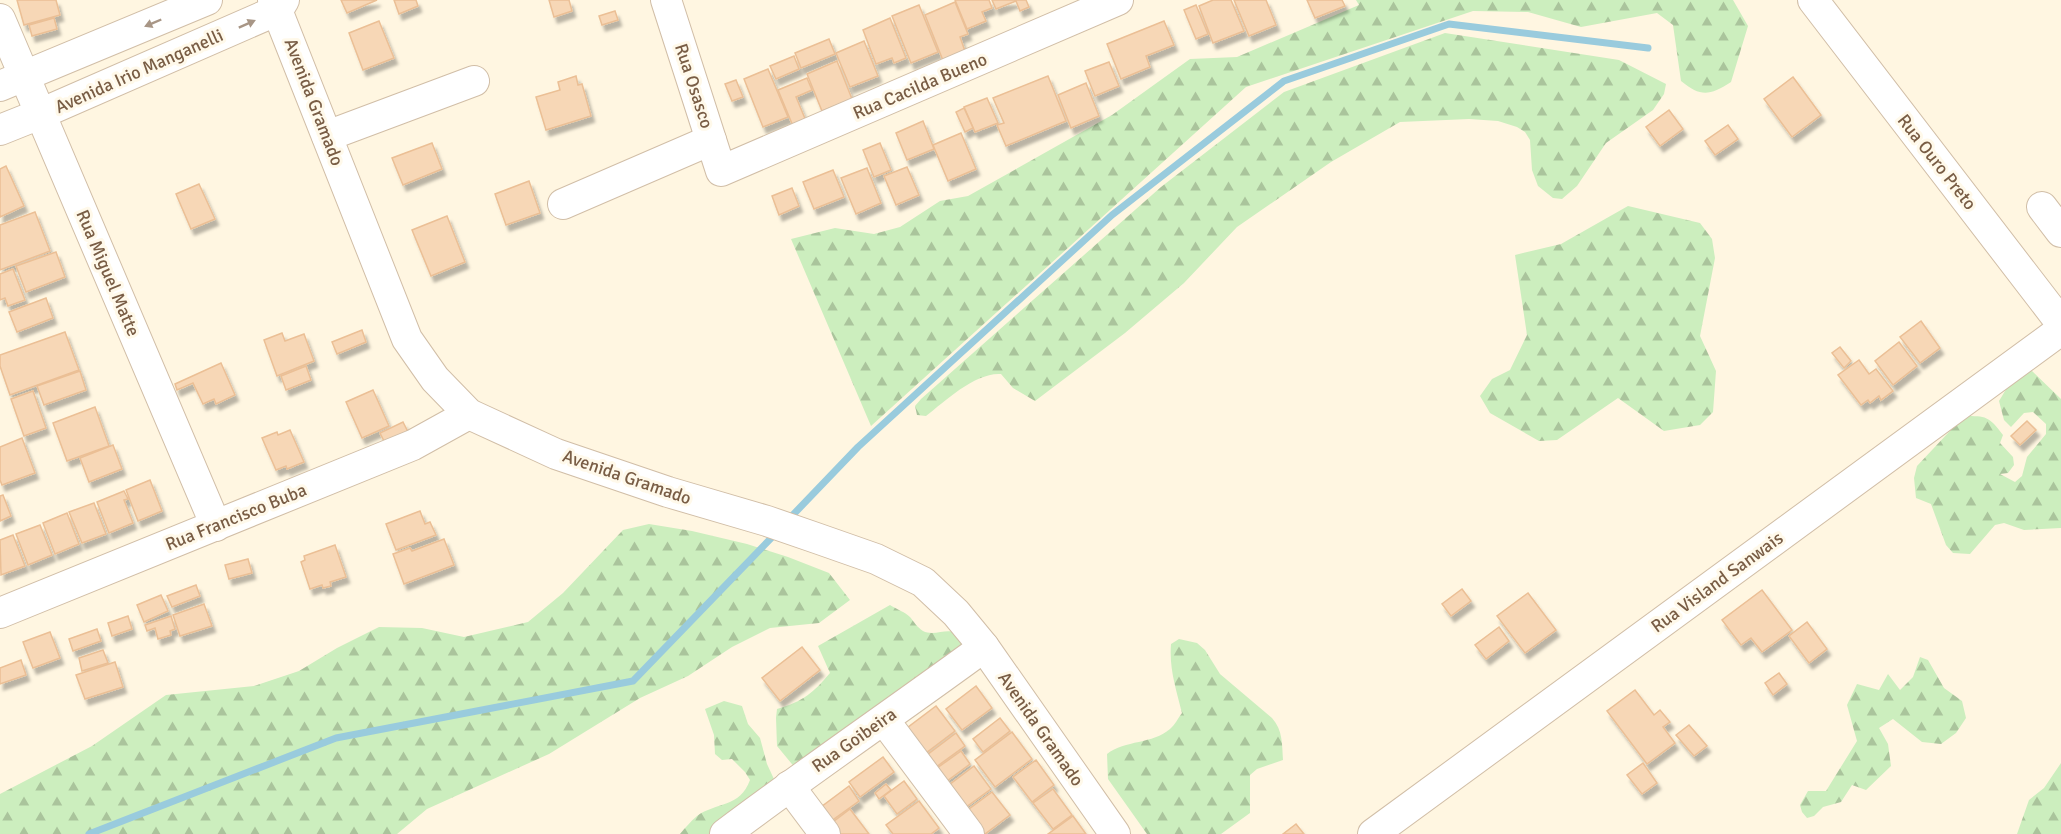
<svg xmlns="http://www.w3.org/2000/svg" width="2061" height="834" font-family="Signika,sans-serif">
<defs>
<pattern id="forest-firs" width="22" height="20" patternUnits="userSpaceOnUse" patternTransform="scale(1.5)"><rect width="22" height="20" fill="#cceebe"/><path d="M5 1l3.5 6h-7zM16 11l3.5 6h-7z" fill="#aac49c"/></pattern>
<filter id="shadow"><feDropShadow dx="3.5" dy="6" stdDeviation="1.5" flood-color="#0004"/></filter>
</defs>
<rect width="100%" height="100%" fill="#fff6e1"/>
<g fill="url(#forest-firs)">
<path d="M1356,0H1733L1748,26L1731,82C1709,96 1701,97 1681,81L1673,25L1657,13L1581,27L1528,12L1473,11L1246,87L871,426L791,239L835,228L874,234L900,227L940,201L968,196L1112,115L1190,59L1237,57L1359,5Z"/>
<path d="M1445,33L1619,60L1666,84L1664,94L1653,110L1606,143L1577,186L1562,199L1553,198L1538,186L1532,170L1530,140L1525,132L1517,127L1498,121L1469,119L1400,122L1331,162L1237,227L1184,283L1125,333L1035,401L1013,388L1001,374C976,372 945,401 926,416L917,415L915,406L921,399L1161,187L1284,92Z"/>
<path d="M1628,206L1700,223L1712,239L1715,258L1700,336L1716,371L1713,412L1700,425L1664,431L1618,398L1557,440L1539,441L1490,413L1480,396L1492,379L1510,370L1527,335L1515,255L1561,244Z"/>
<path d="M2032,371L2061,399V528L2024,530L2004,523L1995,525L1970,554L1953,553L1946,545L1931,504L1916,498L1914,478L1917,466L1964,416C1986,416 1989,416 2003,435L2000,443L2013,457L2014,465L2008,473L2000,474L2015,482L2022,476L2027,457L2046,434V424L2033,412L2024,413L2011,427L2004,420L1999,401C2009,386 2012,373 2032,371Z"/>
<path d="M649,524L692,531L747,544L788,557L829,573L850,600L819,623L770,628L732,647L688,676L640,698L549,754L427,809L397,834H0V794L92,746L166,695L254,686L299,671L337,648L379,627L422,628L464,637L528,622L563,593L623,530Z"/>
<path d="M890,605C896,609 905,612 910,617C914,622 917,627 923,631C938,639 959,618 962,649L796,769L777,746L776,718L777,709C804,701 813,693 830,673L818,646Z"/>
<path d="M1179,639L1197,643L1205,650L1220,674L1272,718C1283,730 1282,745 1283,760L1257,769L1250,775V813L1221,834H1147L1108,779L1107,754C1125,740 1153,744 1170,729C1175,725 1178,718 1182,713C1176,689 1169,668 1171,644Z"/>
<path d="M1920,657L1928,660L1944,688L1962,701L1966,718L1956,733L1941,744L1922,742L1893,719L1879,728L1888,744L1891,766L1866,790L1852,785L1841,802L1823,807L1814,816L1807,818L1802,812L1800,805L1808,791H1826L1857,741L1847,705L1857,684L1879,690L1888,674L1900,690L1913,677Z"/>
<path d="M724,701L742,706L748,724L760,738L767,764L779,790L729,834H680C685,828 691,821 697,816C716,802 740,808 750,780L745,772L732,759L722,760L715,754L714,735L705,709Z"/>
<path d="M2061,763V834H2017L2029,800L2044,788Z"/>
</g>
<g fill="none" stroke-linecap="round" stroke-linejoin="round">
<g stroke="#99cbdd" stroke-width="7">
<path d="M788,520L858,447L1112,215L1284,81L1449,24L1648,48"/>
<path d="M89,834L336,738L633,681L776,533"/>
</g>
</g>
<g fill="#f7d7b6" stroke="#ebbf95" stroke-width="1.5" filter="url(#shadow)">
<path d="M17,0H56L60,15L24,25Z"/>
<path d="M341,0H377L347,13Z"/>
<path d="M394,0H416L418,6L399,14Z"/>
<path d="M549,0H569L572,11L554,17Z"/>
<path d="M955,0H989L992,8L982,12L986,21L967,29Z"/>
<path d="M992,0H1026L1029,7L1020,11L1016,1L996,9Z"/>
<path d="M1213,0H1231L1244,31L1213,43L1199,6Z"/>
<path d="M1234,0H1266L1276,25L1249,36Z"/>
<path d="M1307,0H1342L1345,6L1315,18Z"/>
<path d="M955,2L968,34L960,37L966,54L944,63L925,15Z"/>
<path d="M919,5L938,52L911,63L892,16Z"/>
<path d="M1196,5L1208,34L1196,39L1184,10Z"/>
<path d="M615,11L618,20L602,25L599,16Z"/>
<path d="M54,18L57,29L32,36L29,25Z"/>
<path d="M890,18L906,58L894,63L892,58L876,64L863,30Z"/>
<path d="M379,21L394,58L363,70L349,33Z"/>
<path d="M1164,21L1174,45L1146,56L1150,67L1121,79L1107,44Z"/>
<path d="M829,39L835,54L801,68L795,53Z"/>
<path d="M864,41L878,76L850,87L836,53Z"/>
<path d="M794,56L799,69L776,79L770,66Z"/>
<path d="M837,61L852,99L822,111L807,74Z"/>
<path d="M1109,62L1119,86L1095,96L1085,71Z"/>
<path d="M768,69L788,117L763,127L744,79Z"/>
<path d="M576,76L578,85L582,84L591,116L546,130L536,97L560,90L558,82Z"/>
<path d="M1048,76L1066,121L1006,146L997,125L1004,123L993,98Z"/>
<path d="M1793,77L1821,115L1792,137L1764,99Z"/>
<path d="M807,78L812,90L796,97L806,121L793,126L778,90Z"/>
<path d="M736,80L743,97L732,101L725,84Z"/>
<path d="M1086,83L1099,116L1071,128L1058,95Z"/>
<path d="M987,98L998,123L975,132L964,107Z"/>
<path d="M964,108L973,128L965,132L956,112Z"/>
<path d="M1669,110L1683,129L1660,146L1646,127Z"/>
<path d="M923,121L934,149L907,160L896,133Z"/>
<path d="M1728,125L1738,139L1715,155L1705,141Z"/>
<path d="M961,133L976,169L948,181L933,145Z"/>
<path d="M432,143L442,169L403,185L392,158Z"/>
<path d="M880,143L891,170L874,177L863,150Z"/>
<path d="M6,166L24,206L0,217V169Z"/>
<path d="M907,167L919,195L896,205L884,176Z"/>
<path d="M867,168L881,203L856,214L841,178Z"/>
<path d="M833,170L844,197L814,209L803,182Z"/>
<path d="M529,181L540,213L506,225L495,194Z"/>
<path d="M199,184L215,219L191,229L176,194Z"/>
<path d="M792,188L799,206L779,215L772,196Z"/>
<path d="M35,212L50,251L0,270V225Z"/>
<path d="M447,216L465,262L431,276L412,230Z"/>
<path d="M56,252L65,277L26,292L16,266Z"/>
<path d="M13,269L25,300L8,306L5,298L0,300V274Z"/>
<path d="M46,298L53,318L17,332L9,312Z"/>
<path d="M1921,321L1940,348L1920,363L1900,337Z"/>
<path d="M362,330L366,342L337,354L332,342Z"/>
<path d="M65,332L79,370L10,395L0,366V355Z"/>
<path d="M282,333L285,341L304,334L314,361L277,376L264,340Z"/>
<path d="M1899,342L1917,366L1893,385L1875,361Z"/>
<path d="M1840,347L1851,361L1844,368L1832,353Z"/>
<path d="M1859,360L1869,374L1876,369L1893,391L1881,400L1879,396L1870,403L1868,400L1861,405L1838,375Z"/>
<path d="M221,363L235,395L216,404L214,399L203,404L193,383L177,390L175,384Z"/>
<path d="M306,366L311,380L286,390L281,376Z"/>
<path d="M80,371L86,390L44,405L37,386Z"/>
<path d="M373,390L389,426L362,438L346,402Z"/>
<path d="M33,391L46,428L24,436L11,399Z"/>
<path d="M95,407L109,446L67,461L53,423Z"/>
<path d="M2027,421L2036,430L2020,445L2011,436Z"/>
<path d="M403,422L409,434L386,445L380,433Z"/>
<path d="M290,430L304,462L287,469L286,466L276,470L262,438L277,432L278,435Z"/>
<path d="M22,438L35,473L2,485L0,480V447Z"/>
<path d="M113,445L122,469L89,482L80,458Z"/>
<path d="M150,480L162,511L138,521L126,490Z"/>
<path d="M124,491L128,499L124,500L133,523L109,533L97,502Z"/>
<path d="M3,495L11,516L0,521V496Z"/>
<path d="M94,503L106,534L82,543L69,512Z"/>
<path d="M420,511L425,524L430,522L436,535L396,550L386,524Z"/>
<path d="M67,513L79,544L55,554L43,523Z"/>
<path d="M40,525L52,555L28,565L16,534Z"/>
<path d="M13,535L25,566L1,575L0,540Z"/>
<path d="M444,539L454,565L404,584L393,554L410,548L412,551Z"/>
<path d="M335,545L346,577L330,582L331,586L323,588L322,585L310,589L301,562L305,560L304,556Z"/>
<path d="M248,559L252,573L229,579L225,565Z"/>
<path d="M196,585L200,596L172,607L167,596Z"/>
<path d="M1462,589L1471,601L1451,616L1442,604Z"/>
<path d="M1762,590L1792,630L1762,652L1751,638L1741,645L1722,620Z"/>
<path d="M1528,593L1556,630L1525,653L1497,616Z"/>
<path d="M161,595L168,611L144,622L137,605Z"/>
<path d="M204,604L212,626L180,636L173,615Z"/>
<path d="M128,616L132,629L112,636L108,623Z"/>
<path d="M171,616L175,629L170,631L171,635L158,639L155,628L147,631L145,625Z"/>
<path d="M1807,622L1827,649L1809,663L1789,636Z"/>
<path d="M1499,627L1509,641L1486,659L1475,645Z"/>
<path d="M97,629L101,641L73,651L69,639Z"/>
<path d="M50,632L60,658L33,668L23,642Z"/>
<path d="M802,647L820,670L780,701L762,678Z"/>
<path d="M103,650L108,663L82,671L79,658Z"/>
<path d="M21,660L26,675L0,684V668Z"/>
<path d="M115,662L123,687L85,699L76,675Z"/>
<path d="M1779,673L1787,684L1773,695L1765,683Z"/>
<path d="M976,686L992,708L962,730L946,709Z"/>
<path d="M1635,690L1654,715L1660,710L1670,722L1663,727L1675,743L1647,764L1607,711Z"/>
<path d="M936,706L955,731L922,756L903,731Z"/>
<path d="M1000,718L1010,731L983,752L973,739Z"/>
<path d="M1689,725L1707,746L1694,756L1676,735Z"/>
<path d="M1012,732L1032,759L995,787L975,760Z"/>
<path d="M956,733L965,746L932,770L923,758Z"/>
<path d="M961,751L970,764L943,784L933,771Z"/>
<path d="M883,757L894,772L860,797L849,782Z"/>
<path d="M1036,760L1054,785L1032,802L1013,777Z"/>
<path d="M1643,763L1657,783L1642,794L1627,775Z"/>
<path d="M974,766L991,789L962,810L945,788Z"/>
<path d="M904,781L917,799L897,814L884,796Z"/>
<path d="M886,784L891,790L879,799L875,793Z"/>
<path d="M849,786L859,801L827,824L817,810Z"/>
<path d="M1053,789L1072,815L1053,829L1033,803Z"/>
<path d="M992,792L1010,815L985,834H981L965,812Z"/>
<path d="M919,801L939,828L931,834H893L886,825Z"/>
<path d="M850,809L869,834H836L829,825Z"/>
<path d="M1073,816L1086,834H1048Z"/>
<path d="M1296,824L1304,834H1283Z"/>
</g>
<g fill="none" stroke-linecap="round" stroke-linejoin="round">
<defs>
<g id="minor">
<path d="M273,0L407,339L435,379L469,414L556,454L668,492L767,521L819,539L876,559L923,582L956,613L984,647L1115,834"/>
<path d="M666,0L721,171L1118,0"/>
<path d="M1813,0L2061,323"/>
<path d="M0,19L216,526"/>
<path d="M0,86L207,0"/>
<path d="M0,130L40,114L278,10L284,0"/>
<path d="M327,136L474,81"/>
<path d="M563,204L711,140"/>
<path d="M2042,207L2061,232"/>
<path d="M0,613L413,445L469,414"/>
<path d="M884,720L969,834"/>
<path d="M789,786L825,834"/>
<path d="M725,834C810,770 898,710 984,647"/>
<path d="M1373,834L2061,330"/>
</g>
</defs>
<use href="#minor" stroke="#d1bea7" stroke-width="32"/>
<use href="#minor" stroke="#fff" stroke-width="30"/>
</g>
<defs><path id="oneway-solid" d="M-6-.8H1V-3.2L6.5 0L1 3.2V.8H-6Z" transform="scale(1.5)"/></defs>
<g fill="#a89686">
<use href="#oneway-solid" transform="translate(153 23) rotate(157)"/>
<use href="#oneway-solid" transform="translate(247 24) rotate(-24)"/>
</g>
<g text-anchor="middle" dominant-baseline="central" stroke-width="6" stroke-linejoin="round" paint-order="stroke">
<g font-size="18" fill="#795d45" stroke="#fff9ea">
<text transform="translate(139 71) rotate(-24)">Avenida Irio Manganelli</text>
<text transform="translate(694 86) rotate(72)">Rua Osasco</text>
<text transform="translate(920 86) rotate(-23)">Rua Cacilda Bueno</text>
<text transform="translate(314 102) rotate(69)">Avenida Gramado</text>
<text transform="translate(1937 162) rotate(52)">Rua Ouro Preto</text>
<text transform="translate(108 273) rotate(67)">Rua Miguel Matte</text>
<text transform="translate(627 477) rotate(19)">Avenida Gramado</text>
<text transform="translate(236 517) rotate(-22)">Rua Francisco Buba</text>
<text transform="translate(1717 582) rotate(-36)">Rua Visland Sanwais</text>
<text transform="translate(1041 729) rotate(55)">Avenida Gramado</text>
<text transform="translate(854 740) rotate(-35)">Rua Goibeira</text>
</g>
</g>
</svg>
